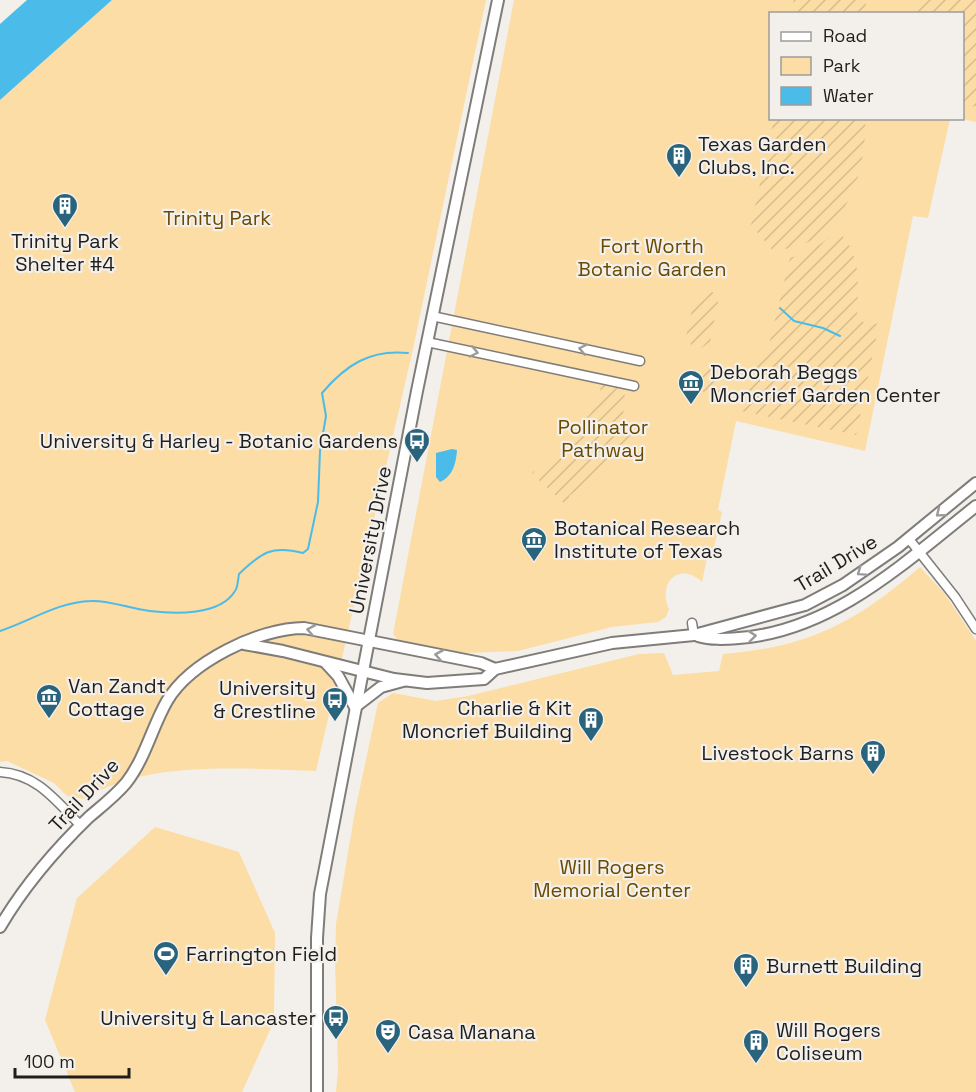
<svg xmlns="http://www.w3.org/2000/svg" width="976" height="1092" font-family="'Space Grotesk',sans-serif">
<defs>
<pattern id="garden-furrows" width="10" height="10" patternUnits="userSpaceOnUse" patternTransform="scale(1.5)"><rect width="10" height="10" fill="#fbdda5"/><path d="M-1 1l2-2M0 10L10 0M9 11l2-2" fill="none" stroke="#d7bd8d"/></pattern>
</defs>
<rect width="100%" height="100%" fill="#f3f0ec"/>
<g fill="#fbdda5">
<path d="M112,0H486L413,349L316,771C250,769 142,759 86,799L67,796L54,783L7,761L0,762V100Z"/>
<path d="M514,0H976V122L962,119V14H770V118L950,119L928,218L913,216L865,451L736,421L718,510L722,512L714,548L707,558L702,582C679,561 657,583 669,609L666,617L658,622L612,627L518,651L466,653L399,642L393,634Z"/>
<path d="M920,567L945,594L976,641V1092H336L338,1069L335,960L336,924L355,811L378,703L393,693L436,701L468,696L639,654L664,653L673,675L719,671L723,654C810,647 856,622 920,567Z"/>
<path d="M155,827L239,852L275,933L274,1021L242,1092H75L45,1020L77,898Z"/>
</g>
<g fill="url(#garden-furrows)">
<path d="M794,0H865L867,13H790Z"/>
<path d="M929,0H976V107L963,103L962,14H905Z"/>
<path d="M774,119H865C867,166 850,224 804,244C794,249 782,249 772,250L751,225Z"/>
<path d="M837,230C864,255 857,287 857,321L879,324L856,435L741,411L756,364L768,349L790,258C810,252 823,244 837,230Z"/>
<path d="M703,290L713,292L718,302L710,342L701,348L691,345L686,337L695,296Z"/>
<path d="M720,363L726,364L719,395L696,390L701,365L719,367Z"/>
<path d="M602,382L625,390L623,417L635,446L569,496L571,500L567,503H564L532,474L533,471L538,475L590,414L598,401Z"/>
</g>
<g fill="#4bbbea">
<path d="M27,0H112L0,100V24Z"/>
<path d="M452,449L457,450C456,463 453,476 440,482L436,477V453Z"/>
</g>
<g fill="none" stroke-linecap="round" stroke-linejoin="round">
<g stroke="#4bbbea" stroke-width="2">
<path d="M780,308L794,321L823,328L840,336"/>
<path d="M0,631C31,621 57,602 91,601C110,600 130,609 150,611C174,614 220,616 235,591C238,587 238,579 239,574C262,552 272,545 303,553L308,549L318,502L320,451L326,416L322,393C346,365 370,349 408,353"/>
</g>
<defs>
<g id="minor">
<path d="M432,316L640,361"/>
<path d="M427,342L634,386"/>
<path d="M909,539L955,597L976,629"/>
<path d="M692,623L694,635"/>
<path d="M0,772C37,774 56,801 81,826"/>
</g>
<g id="tertiary">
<path d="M698,636C711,640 725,639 739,638C833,631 905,562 976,506"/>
<path d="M244,644L283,651L394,679L427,683L484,679L495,669L612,643L694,635L805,605L843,585L898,547L976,483"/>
<path d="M0,927C24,886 55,850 89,817C102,806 115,796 126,783C145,759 152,727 167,701C190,662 259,628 304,628L481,663L495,669"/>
</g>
<g id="secondary">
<path d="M326,663L338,676L355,707"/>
<path d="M355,707L381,687L403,681"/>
<path d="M317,1092V938L320,894L417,391L498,0"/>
</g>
</defs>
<use href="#minor" stroke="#7f7d79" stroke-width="11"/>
<use href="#tertiary" stroke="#7f7d79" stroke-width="14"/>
<use href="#secondary" stroke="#7f7d79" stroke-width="14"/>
<use href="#minor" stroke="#fff" stroke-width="8"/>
<use href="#tertiary" stroke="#fff" stroke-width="10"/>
<use href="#secondary" stroke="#fff" stroke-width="10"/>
</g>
<defs><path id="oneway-chevron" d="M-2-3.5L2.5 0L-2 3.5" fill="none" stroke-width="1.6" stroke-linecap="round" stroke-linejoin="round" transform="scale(1.5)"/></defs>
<g stroke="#9a9a99">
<use href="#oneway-chevron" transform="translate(583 349) rotate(-168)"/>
<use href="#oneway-chevron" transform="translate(474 352) rotate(12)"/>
<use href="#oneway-chevron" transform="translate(940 513) rotate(141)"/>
<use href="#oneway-chevron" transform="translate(861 572) rotate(145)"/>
<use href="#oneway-chevron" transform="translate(311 630) rotate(-170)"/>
<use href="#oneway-chevron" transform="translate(752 636) rotate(-6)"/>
<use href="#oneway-chevron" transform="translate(439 655) rotate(-170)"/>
</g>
<defs>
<symbol id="building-pin" viewBox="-11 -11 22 30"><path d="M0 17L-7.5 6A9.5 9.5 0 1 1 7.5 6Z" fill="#29637c" stroke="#f3f0ec"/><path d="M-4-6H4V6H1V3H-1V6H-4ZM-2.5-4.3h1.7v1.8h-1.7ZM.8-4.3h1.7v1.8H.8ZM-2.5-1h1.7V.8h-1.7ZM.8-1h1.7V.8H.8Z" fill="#fff"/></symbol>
<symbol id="museum-pin" viewBox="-11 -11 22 30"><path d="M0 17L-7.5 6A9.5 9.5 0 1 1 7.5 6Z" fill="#29637c" stroke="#f3f0ec"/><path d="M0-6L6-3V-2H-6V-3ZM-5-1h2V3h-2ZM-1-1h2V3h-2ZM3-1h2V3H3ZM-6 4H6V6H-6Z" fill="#fff"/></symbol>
<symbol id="bus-pin" viewBox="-11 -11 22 30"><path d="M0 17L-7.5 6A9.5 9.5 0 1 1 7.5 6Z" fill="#29637c" stroke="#f3f0ec"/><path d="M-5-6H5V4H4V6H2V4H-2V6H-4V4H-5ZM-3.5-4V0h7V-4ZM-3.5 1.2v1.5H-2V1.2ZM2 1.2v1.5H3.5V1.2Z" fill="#fff"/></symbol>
<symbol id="stadium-pin" viewBox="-11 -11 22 30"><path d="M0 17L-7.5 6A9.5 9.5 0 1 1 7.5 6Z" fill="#29637c" stroke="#f3f0ec"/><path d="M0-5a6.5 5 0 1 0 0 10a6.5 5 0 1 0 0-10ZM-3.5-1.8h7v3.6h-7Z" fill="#fff"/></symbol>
<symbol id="theatre-pin" viewBox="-11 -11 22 30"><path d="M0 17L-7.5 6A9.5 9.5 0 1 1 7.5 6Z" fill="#29637c" stroke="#f3f0ec"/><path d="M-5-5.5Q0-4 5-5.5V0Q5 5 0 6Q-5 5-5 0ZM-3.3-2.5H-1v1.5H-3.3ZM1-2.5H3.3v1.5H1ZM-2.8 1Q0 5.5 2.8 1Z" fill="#fff"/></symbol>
</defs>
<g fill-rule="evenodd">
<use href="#building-pin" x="664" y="141" width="30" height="40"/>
<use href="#building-pin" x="50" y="191" width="30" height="40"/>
<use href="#museum-pin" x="676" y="368" width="30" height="40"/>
<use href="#bus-pin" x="402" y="426" width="30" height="40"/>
<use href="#museum-pin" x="519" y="525" width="30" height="40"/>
<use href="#museum-pin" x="34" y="682" width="30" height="40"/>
<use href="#bus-pin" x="320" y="685" width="30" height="40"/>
<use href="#building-pin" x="576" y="705" width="30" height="40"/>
<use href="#building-pin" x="858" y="738" width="30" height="40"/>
<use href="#stadium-pin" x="151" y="939" width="30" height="40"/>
<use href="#building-pin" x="731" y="951" width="30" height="40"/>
<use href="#bus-pin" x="321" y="1003" width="30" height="40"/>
<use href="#theatre-pin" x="373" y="1017" width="30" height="40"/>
<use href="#building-pin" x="741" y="1027" width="30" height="40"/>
</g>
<g text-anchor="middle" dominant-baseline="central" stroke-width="4.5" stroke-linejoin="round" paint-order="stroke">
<g font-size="20" fill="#1f1e1c" stroke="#f3f0ec" text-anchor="start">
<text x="698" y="144">Texas Garden<tspan x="698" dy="23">Clubs, Inc.</tspan></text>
<text x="65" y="241" text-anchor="middle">Trinity Park<tspan x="65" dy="23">Shelter #4</tspan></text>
<text x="710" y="372">Deborah Beggs<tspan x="710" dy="23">Moncrief Garden Center</tspan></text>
<text x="398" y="441" text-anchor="end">University &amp; Harley - Botanic Gardens</text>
<text x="554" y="528">Botanical Research<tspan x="554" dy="23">Institute of Texas</tspan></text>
<text x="68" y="686">Van Zandt<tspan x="68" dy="23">Cottage</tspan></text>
<text x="316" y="688" text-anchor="end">University<tspan x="316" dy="23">&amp; Crestline</tspan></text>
<text x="572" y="708" text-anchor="end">Charlie &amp; Kit<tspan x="572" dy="23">Moncrief Building</tspan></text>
<text x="854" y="753" text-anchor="end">Livestock Barns</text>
<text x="186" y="954">Farrington Field</text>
<text x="766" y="966">Burnett Building</text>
<text x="316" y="1018" text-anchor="end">University &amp; Lancaster</text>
<text x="776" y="1030">Will Rogers<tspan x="776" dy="23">Coliseum</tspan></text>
<text x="408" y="1032">Casa Manana</text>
</g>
<g font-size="20" fill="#694a00" stroke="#f3f0ec">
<text x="217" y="218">Trinity Park</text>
<text x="652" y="246">Fort Worth<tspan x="652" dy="23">Botanic Garden</tspan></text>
<text x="603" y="427">Pollinator<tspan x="603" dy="23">Pathway</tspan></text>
<text x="612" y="867">Will Rogers<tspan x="612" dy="23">Memorial Center</tspan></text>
</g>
<g font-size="20" fill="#1f1e1c" stroke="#f3f0ec">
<text transform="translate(370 540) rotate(-79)">University Drive</text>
<text transform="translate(836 563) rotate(-31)">Trail Drive</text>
<text transform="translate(84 795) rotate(-47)">Trail Drive</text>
</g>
</g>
<rect x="769" y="12" width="195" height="108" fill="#f3f0ec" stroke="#9e9c99" stroke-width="1.5"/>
<rect x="781" y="32" width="30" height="9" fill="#ffffff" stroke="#9e9c99" stroke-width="1.5"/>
<text x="823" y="42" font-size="18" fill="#1f1e1c">Road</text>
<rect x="781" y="57" width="30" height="18" fill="#fbdda5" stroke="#9e9c99" stroke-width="1.5"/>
<text x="823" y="72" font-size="18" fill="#1f1e1c">Park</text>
<rect x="781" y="87" width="30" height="18" fill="#4bbbea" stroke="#9e9c99" stroke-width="1.5"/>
<text x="823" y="102" font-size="18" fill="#1f1e1c">Water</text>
<path d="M15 1068v9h114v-9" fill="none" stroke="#1f1e1c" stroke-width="3"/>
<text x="24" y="1068" font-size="18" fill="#1f1e1c" stroke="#f3f0ec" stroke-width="4.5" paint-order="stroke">100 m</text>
</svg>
